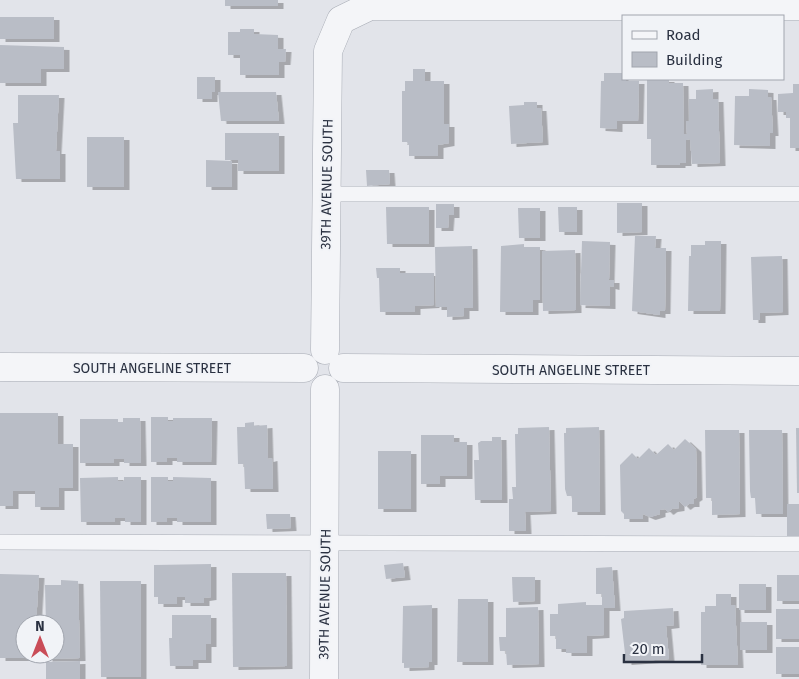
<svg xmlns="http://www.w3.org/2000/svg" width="799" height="679" font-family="'Fira Sans',sans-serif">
<defs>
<filter id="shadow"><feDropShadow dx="5.5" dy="3" stdDeviation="0" flood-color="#0004"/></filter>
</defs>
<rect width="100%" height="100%" fill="#e2e4ea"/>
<g fill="#b9bdc6" filter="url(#shadow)">
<rect x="225" y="0" width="53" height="6"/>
<rect x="0" y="17" width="54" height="22"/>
<path d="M240,29H254V34L278,35V49H286L285,62H279V75H240V55H228V32H240Z"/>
<path d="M0,45L64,47V69H41V83H0Z"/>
<path d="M413,69H425V81H444V124H449V143L438,145V156H409V145L407,142H402V91H405V81H413Z"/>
<path d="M604,73H623V79H626V81H639L638,121H617V129L600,128L601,81H604Z"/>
<path d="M197,77H215V92H212V99H197Z"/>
<path d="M647,79H669V83H683L684,134H687L686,121H689V99H696V90L713,89V99H718L720,163L692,164L690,139L686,140V163H680V165H651V139H647Z"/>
<path d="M793,84H799V148H790V118H786V112H778V94L793,93Z"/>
<path d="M749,89L768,90V97H771L773,133H770V146L734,145L735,96H749Z"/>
<path d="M218,92H276L279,121H221Z"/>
<path d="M18,95H59L56,151H60V179H16L13,123H18Z"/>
<path d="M524,102H537V108H541L543,142L511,144L509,106L524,105Z"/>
<path d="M225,133H279V171H238V160H225Z"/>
<rect x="87" y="137" width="37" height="50"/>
<path d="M206,160L232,161V187H206Z"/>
<path d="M366,170H389L390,184L367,186Z"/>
<path d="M617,203H642V232L617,233Z"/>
<path d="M436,204H454V215H449L448,228H436Z"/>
<path d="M386,207H429V244H387Z"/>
<path d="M558,207H577V232H559Z"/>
<path d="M518,208H540V238H519Z"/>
<path d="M635,236H656L655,248H666L665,311H660V315L632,311Z"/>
<path d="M582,241L610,242L609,280H614V287L610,286V306L580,305Z"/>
<path d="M705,241H721L720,311H688L689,256H691V245H705Z"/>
<path d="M524,244V247H540V300H533V312H500L501,246Z"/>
<path d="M472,246L473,308H464V316L447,317V307H436L435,247Z"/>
<path d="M575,250L576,310L543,311L542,251Z"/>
<path d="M782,256L783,312L760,313V320H753L751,257Z"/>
<path d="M376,268H400V273H434V305L415,306V312H380L379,278H377Z"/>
<path d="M0,413H58V444H73V488H59V507H35V491H13V506H0Z"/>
<path d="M151,417H168V421H173V418H212L211,462H177V458H167V462H151Z"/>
<path d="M123,418H140L141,463H124V459H114V463H80V419H118V422H123Z"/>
<path d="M254,422V426L267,425L268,459L272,458L273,489H245L244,464H238L237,427H245V423Z"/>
<path d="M549,427L551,511L525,512L526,531H509V499H513L512,487H516L515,434H518V428Z"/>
<path d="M599,427L600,512H572V496H567L565,489L564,433H566V428Z"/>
<path d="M796,428H799V493H797Z"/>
<path d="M705,430H739L740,514L712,515V498H706Z"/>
<path d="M749,430H782L783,514H756L755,498H751L750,491Z"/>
<path d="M421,435H454V442H467V476H440V484H421Z"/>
<path d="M492,437H501L502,500H475L474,460H479L478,443L481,441H492Z"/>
<path d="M685,439L696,449L697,497L694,499V504H689L685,507L679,501V508L672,509L668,512L665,509L660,510V514L650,517L643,514V519H624V514L621,511L620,465L632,453L638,459L649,448L656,455L668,444L674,450Z"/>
<rect x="378" y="451" width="33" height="58"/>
<path d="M118,477V481H124V477H141V522H125V518H115V522H81L80,478Z"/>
<path d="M151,477H168V481H173V477L211,478V522H177V518H167V522H151Z"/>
<rect x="787" y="504" width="12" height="33"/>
<path d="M266,514H290L291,528L267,529Z"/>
<path d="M403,563L405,577L386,579L384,565Z"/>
<path d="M211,564V597L204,598V603H185V597H177V604H158V597H154V565Z"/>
<path d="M612,567L615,608H604V635L587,636V653H566V649H556V636H550V614H558V604L586,602V605H602V594H596V568Z"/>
<path d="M232,573H286L287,666L233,667Z"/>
<path d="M0,574L39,575L36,624H25V654H31V658H0Z"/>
<rect x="777" y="575" width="22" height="26"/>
<path d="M512,577H535V601L513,602Z"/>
<path d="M61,580L78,581L80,658L47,659V654H55V624H46L45,585H61Z"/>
<path d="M100,581H141V677H101Z"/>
<rect x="739" y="584" width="27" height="26"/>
<path d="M716,594H731V605H735L738,665H701V612H705V606H716Z"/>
<path d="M458,599H488V662H457Z"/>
<path d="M432,605V662H429V667L404,668V663H402L403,606Z"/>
<path d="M538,607L539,664L507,665L506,651H500L499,637H506V608Z"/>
<path d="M673,608L674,625L666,626L669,659L626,662L621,619L624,618V611Z"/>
<rect x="776" y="609" width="23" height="30"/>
<path d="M172,615H211V644H206V660H193V666H170L169,638H172Z"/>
<rect x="740" y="622" width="27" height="28"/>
<rect x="776" y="647" width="23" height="27"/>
<path d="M80,661V679H46V662Z"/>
</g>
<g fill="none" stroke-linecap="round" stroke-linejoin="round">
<defs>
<g id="lane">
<path d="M327,194H799"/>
<path d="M0,542L799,544"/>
</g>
<g id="street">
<path d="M325,350L328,51L341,20L370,6H799"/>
<path d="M0,367L304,368"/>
<path d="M343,368L799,371"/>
<path d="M324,679L325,389"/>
</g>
</defs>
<use href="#lane" stroke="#a7abb4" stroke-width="16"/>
<use href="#street" stroke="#a7abb4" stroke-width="29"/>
<use href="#lane" stroke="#f4f5f8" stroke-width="15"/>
<use href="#street" stroke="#f4f5f8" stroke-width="28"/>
</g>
<g text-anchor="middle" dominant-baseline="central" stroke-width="4" stroke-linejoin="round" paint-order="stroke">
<g font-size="14" fill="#2a3141" stroke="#f1f3f7">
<text transform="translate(327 184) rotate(-89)">39TH AVENUE SOUTH</text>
<text x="152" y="368">SOUTH ANGELINE STREET</text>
<text x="571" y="370">SOUTH ANGELINE STREET</text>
<text transform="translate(325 594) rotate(-89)">39TH AVENUE SOUTH</text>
</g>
</g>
<rect x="622" y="15" width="162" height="65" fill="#f1f3f7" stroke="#a1a5ae"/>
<rect x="632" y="31" width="25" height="8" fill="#f4f5f8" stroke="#a1a5ae"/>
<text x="666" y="40" font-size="15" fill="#2a3141">Road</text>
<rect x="632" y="52" width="25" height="15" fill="#b9bdc6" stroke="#a1a5ae"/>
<text x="666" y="65" font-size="15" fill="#2a3141">Building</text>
<g transform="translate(40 639)"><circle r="24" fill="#f1f3f7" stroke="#a1a5ae"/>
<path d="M0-4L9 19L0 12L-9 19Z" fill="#c94c57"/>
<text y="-8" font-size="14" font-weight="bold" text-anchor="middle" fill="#2a3141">N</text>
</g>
<path d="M624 654v8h78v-8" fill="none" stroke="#2a3141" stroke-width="2.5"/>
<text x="632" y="654" font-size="15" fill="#2a3141" stroke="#f1f3f7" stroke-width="4" paint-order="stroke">20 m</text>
</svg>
